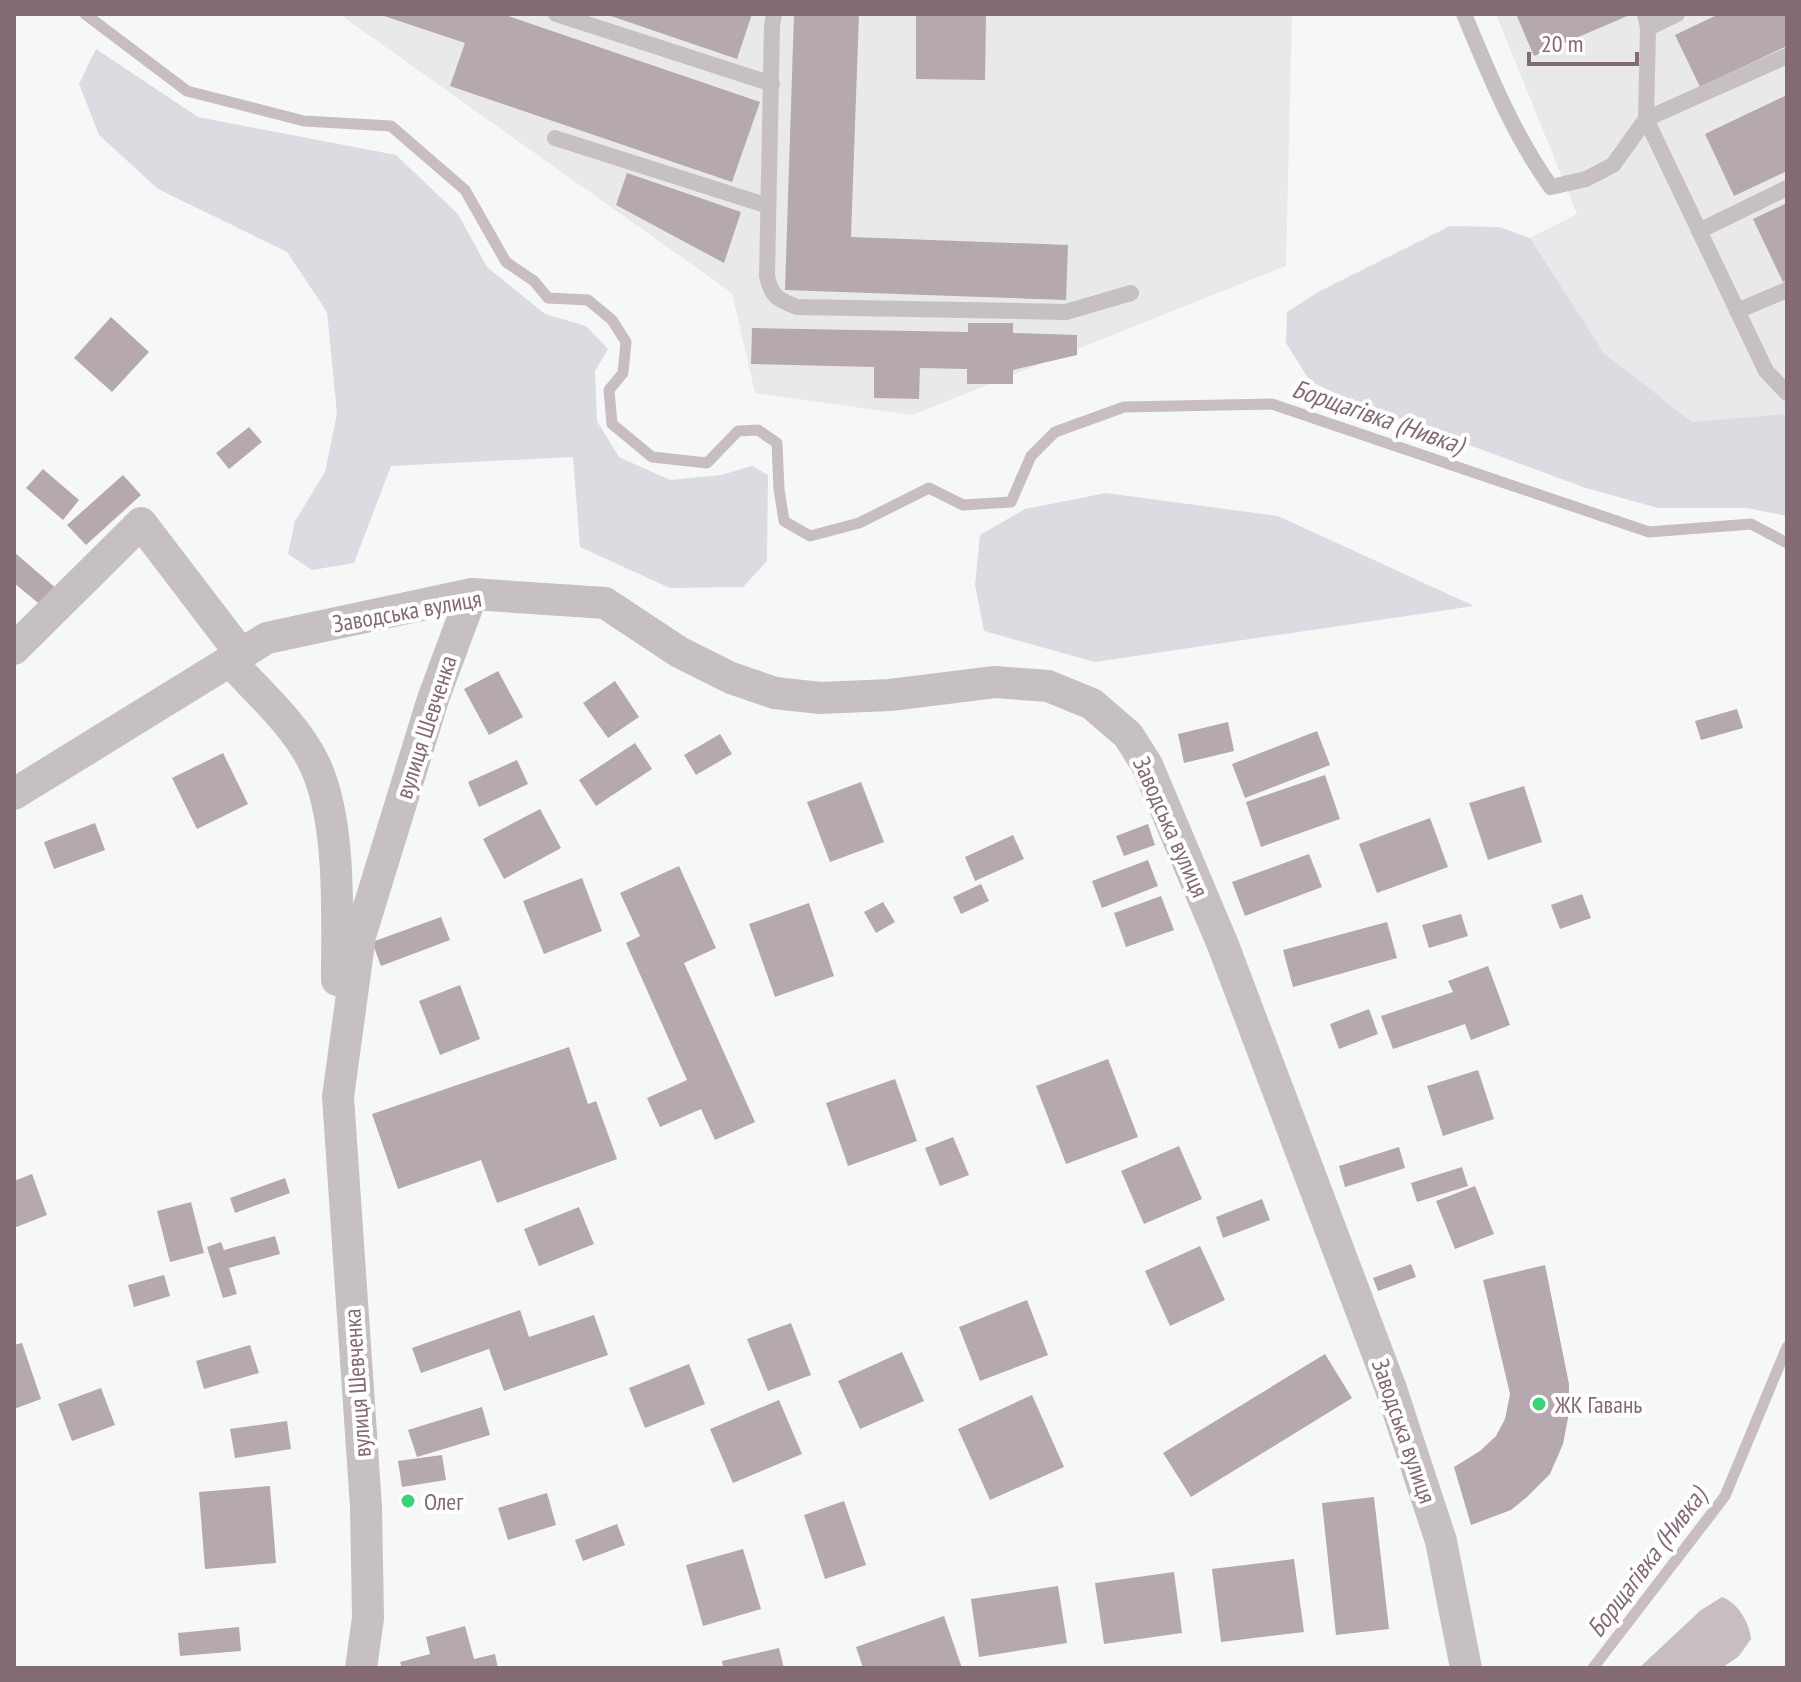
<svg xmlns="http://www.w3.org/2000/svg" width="1801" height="1682" font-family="'PT Sans Narrow',sans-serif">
<rect width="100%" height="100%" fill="#f6f8f8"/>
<g fill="#e9e8ea">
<path d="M339,14H1292L1286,266L912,415L755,393L732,293Z"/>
<path d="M1496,14H1787V418L1783,414L1692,422L1604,353L1530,238L1577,214Z"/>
</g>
<g fill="#dadce1">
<path d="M96,49L198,117L396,155L458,214L487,267L545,314L586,326L608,349L595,371L597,421L619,457L670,480L721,475L752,466L768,475L767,561L743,587L670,588L580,547L573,457L391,466L354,563L312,570L288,554L295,521L325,472L337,414L327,312L287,252L158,189L99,135L79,84Z"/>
<path d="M1450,226L1499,227L1530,238L1604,353L1692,422L1783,414L1787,418V516L1747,508H1658L1586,488L1358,404L1310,381L1286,343L1287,312L1320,291Z"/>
<path d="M1106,493L1278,516L1474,606L1095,662L984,631L975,585L980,535L1025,509Z"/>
</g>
<path fill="#c9bdc4" d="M1722,1597C1738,1603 1749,1622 1751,1639L1739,1656L1722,1668H1639L1701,1610Z"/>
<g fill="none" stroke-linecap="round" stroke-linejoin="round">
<g stroke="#c9bdc4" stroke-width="11">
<path d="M85,14L187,91L304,121L391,126L465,190L506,262L534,281L548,298L588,300L612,320L626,342L623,373L609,390L612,424L652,457L707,463L738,431L758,430L777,443L779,489L784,521L810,536L859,523L929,488L963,505L1011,502L1031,456L1055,432L1124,407L1272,404L1649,532L1751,524L1787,543"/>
<path d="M1593,1668L1725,1496L1787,1347"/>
</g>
</g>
<g fill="#b5a8ae">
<path d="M502,14L760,102L732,182L450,86L465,43L381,15Z"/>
<path d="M605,14H752L737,59Z"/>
<path d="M794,14H859L851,237L1068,245L1066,300L785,290Z"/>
<path d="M916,14H986L985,80L916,79Z"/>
<path d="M1516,14H1632L1534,56Z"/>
<path d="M1719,14H1787V46L1700,87L1675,35Z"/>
<path d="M1787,95V171L1734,196L1705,134Z"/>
<path d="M627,173L741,212L724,263L616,205Z"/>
<path d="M1787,203V280L1783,282L1753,219Z"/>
<path d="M111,317L149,352L112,392L74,358Z"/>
<path d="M968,323H1013V333L1077,335V355L1013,370V384H967V369L920,368L919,399L874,398V367L751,364L752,328L968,332Z"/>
<path d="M249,427L262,442L229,469L216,453Z"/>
<path d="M43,469L79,500L63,520L26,488Z"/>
<path d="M123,475L141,495L86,545L67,525Z"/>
<path d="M14,552L58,590L43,607L14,583Z"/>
<path d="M498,671L523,717L489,735L464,689Z"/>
<path d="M615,681L639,717L608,738L583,703Z"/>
<path d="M1737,709L1743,728L1701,740L1695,721Z"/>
<path d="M1228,722L1234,751L1184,763L1178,734Z"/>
<path d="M1317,731L1330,765L1245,798L1232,764Z"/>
<path d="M720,734L732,754L696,775L684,755Z"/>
<path d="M635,743L652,769L596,806L579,780Z"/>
<path d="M223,753L248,804L197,829L172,778Z"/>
<path d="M517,760L528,784L479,807L468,782Z"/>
<path d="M1325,775L1340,819L1261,847L1246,802Z"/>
<path d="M861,782L884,842L830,862L807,802Z"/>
<path d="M1524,786L1542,842L1488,860L1469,803Z"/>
<path d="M540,809L561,848L504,879L483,839Z"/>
<path d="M1430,818L1448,867L1377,893L1359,844Z"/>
<path d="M95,823L105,850L54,869L44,842Z"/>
<path d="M1148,824L1155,845L1124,856L1116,836Z"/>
<path d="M1013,835L1024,859L975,881L965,857Z"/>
<path d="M1309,854L1322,887L1245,916L1232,882Z"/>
<path d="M1148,860L1158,886L1102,908L1092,881Z"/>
<path d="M679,866L716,948L684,963L755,1122L715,1140L701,1109L660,1127L647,1098L687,1080L626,943L640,936L620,893Z"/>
<path d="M582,878L602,931L544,954L523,901Z"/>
<path d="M981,884L989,901L961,914L953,897Z"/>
<path d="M1582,894L1591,918L1560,929L1551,905Z"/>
<path d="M1161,896L1174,930L1126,947L1114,913Z"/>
<path d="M883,902L895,922L876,933L864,912Z"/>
<path d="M809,903L834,976L775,997L749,924Z"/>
<path d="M1461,914L1468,936L1429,948L1422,925Z"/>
<path d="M441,917L450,940L381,966L372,942Z"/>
<path d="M1387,922L1397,958L1293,987L1283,950Z"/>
<path d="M1488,966L1510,1025L1471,1040L1465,1024L1393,1049L1381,1016L1453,992L1448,981Z"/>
<path d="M460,985L480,1039L440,1055L419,1001Z"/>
<path d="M1369,1009L1378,1034L1339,1049L1330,1024Z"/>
<path d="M569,1047L588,1104L596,1101L617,1159L497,1203L481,1160L398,1189L372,1114Z"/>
<path d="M1108,1059L1138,1137L1066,1164L1036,1086Z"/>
<path d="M1478,1070L1494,1119L1443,1136L1427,1086Z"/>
<path d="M895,1079L917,1141L848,1166L826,1103Z"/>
<path d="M953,1137L969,1175L940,1186L925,1148Z"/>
<path d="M1179,1146L1202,1199L1144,1224L1121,1171Z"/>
<path d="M1399,1147L1405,1168L1345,1187L1339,1166Z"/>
<path d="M1462,1167L1468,1186L1417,1202L1411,1183Z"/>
<path d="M32,1174L47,1215L14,1228V1181Z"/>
<path d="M285,1178L290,1193L235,1213L230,1198Z"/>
<path d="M1475,1186L1494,1234L1455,1249L1436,1201Z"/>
<path d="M1262,1199L1270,1220L1223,1238L1216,1217Z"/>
<path d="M191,1202L204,1253L170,1262L157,1211Z"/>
<path d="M579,1207L594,1244L539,1266L524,1229Z"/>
<path d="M275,1236L280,1254L229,1268L237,1294L223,1298L207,1247L221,1242L224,1250Z"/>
<path d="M1200,1246L1225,1300L1170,1326L1145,1271Z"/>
<path d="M1411,1264L1416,1277L1378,1291L1373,1278Z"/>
<path d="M1545,1265L1569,1384V1413L1563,1444L1550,1474L1527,1497L1511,1510L1471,1525L1454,1467L1480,1451L1496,1436L1505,1419L1510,1394L1483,1280Z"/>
<path d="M164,1275L170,1296L134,1307L128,1285Z"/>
<path d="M1027,1300L1048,1355L980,1381L959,1327Z"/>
<path d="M520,1310L529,1337L594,1315L608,1355L504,1391L489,1349L421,1373L412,1348Z"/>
<path d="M791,1323L811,1375L768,1391L747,1339Z"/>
<path d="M22,1343L41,1399L14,1409V1345Z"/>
<path d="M250,1345L259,1373L204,1389L196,1361Z"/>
<path d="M902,1352L924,1401L860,1429L838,1381Z"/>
<path d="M1325,1354L1352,1398L1191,1497L1163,1453Z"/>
<path d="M689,1364L705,1404L645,1428L629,1388Z"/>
<path d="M101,1388L115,1425L72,1441L58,1404Z"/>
<path d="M1032,1395L1064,1467L990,1500L958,1429Z"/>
<path d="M779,1400L802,1454L733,1483L710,1429Z"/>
<path d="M482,1407L490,1435L417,1457L408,1430Z"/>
<path d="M287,1421L291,1449L235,1458L230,1429Z"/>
<path d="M442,1455L446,1480L402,1487L398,1461Z"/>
<path d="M270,1486L276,1563L205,1569L199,1492Z"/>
<path d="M547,1493L556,1525L508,1540L498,1508Z"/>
<path d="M1374,1497L1389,1629L1336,1635L1322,1503Z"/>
<path d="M844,1501L866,1565L825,1579L804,1515Z"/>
<path d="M617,1524L625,1545L583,1561L575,1540Z"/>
<path d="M743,1549L761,1609L703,1626L686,1565Z"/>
<path d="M1294,1559L1304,1632L1221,1642L1212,1569Z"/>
<path d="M1174,1572L1182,1633L1104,1644L1095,1583Z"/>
<path d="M1058,1586L1067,1643L979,1657L971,1599Z"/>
<path d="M944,1616L962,1668H863L856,1647Z"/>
<path d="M465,1626L474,1659L495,1654L498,1668H402L400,1662L430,1654L426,1637Z"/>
<path d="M239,1627L241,1651L180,1656L178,1633Z"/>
<path d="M779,1648L784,1668H723L722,1661Z"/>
</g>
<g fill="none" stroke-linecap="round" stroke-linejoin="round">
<g stroke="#c7c0c2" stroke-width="16">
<path d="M556,14L772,84"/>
<path d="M774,14L772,26L767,276C771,296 778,300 797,307L1066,312L1131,293"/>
<path d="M1464,14C1488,72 1514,136 1551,187L1586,179L1613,165L1646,119L1648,28L1645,14"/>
<path d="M1648,28L1677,14"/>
<path d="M1787,56L1646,119L1766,371L1787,393"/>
<path d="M555,138L768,206"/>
<path d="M1699,231L1787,188"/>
<path d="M1737,311L1787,290"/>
</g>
<g stroke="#c7c0c2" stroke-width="32">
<path d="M14,649L141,523L241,654"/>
<path d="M230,661C258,692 294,723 313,761C342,818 337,916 337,980"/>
<path d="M14,794L267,638L472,594L605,603L679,652L731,678L775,693L820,698L890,695L995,682L1048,686L1092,704L1128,735L1147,765L1223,945L1391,1389L1441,1541L1466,1668"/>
<path d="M361,1668L368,1618L366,1507L338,1097L360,936L433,699L472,594"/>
</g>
</g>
<g fill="#3cd278" stroke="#fff" stroke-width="3">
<circle cx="1539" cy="1404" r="8"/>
<circle cx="408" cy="1501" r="8"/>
</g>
<g text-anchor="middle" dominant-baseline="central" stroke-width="8" stroke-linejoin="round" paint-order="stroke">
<g font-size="24" fill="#846a74" stroke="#fff">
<text transform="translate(407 611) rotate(-10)">Заводська вулиця</text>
<text transform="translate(426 727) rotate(-72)">вулиця Шевченка</text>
<text transform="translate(1171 827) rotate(66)">Заводська вулиця</text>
<text transform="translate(357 1383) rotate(-94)">вулиця Шевченка</text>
<text transform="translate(1404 1431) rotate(71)">Заводська вулиця</text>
</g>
<g font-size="24" fill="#846a74" stroke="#fff" text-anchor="start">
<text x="1555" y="1404">ЖК Гавань</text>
<text x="424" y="1501">Олег</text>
</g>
<g font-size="26" font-style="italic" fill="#856b7a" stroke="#fff">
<text transform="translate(1378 416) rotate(19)">Борщагівка (Нивка)</text>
<text transform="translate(1646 1562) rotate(-53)">Борщагівка (Нивка)</text>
</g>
</g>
<rect width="1801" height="1682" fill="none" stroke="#846a74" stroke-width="32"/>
<path d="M1529 52v12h108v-12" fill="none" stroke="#846a74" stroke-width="4"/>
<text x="1541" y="52" font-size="24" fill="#846a74" stroke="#ffffff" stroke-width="6" paint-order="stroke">20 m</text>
</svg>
